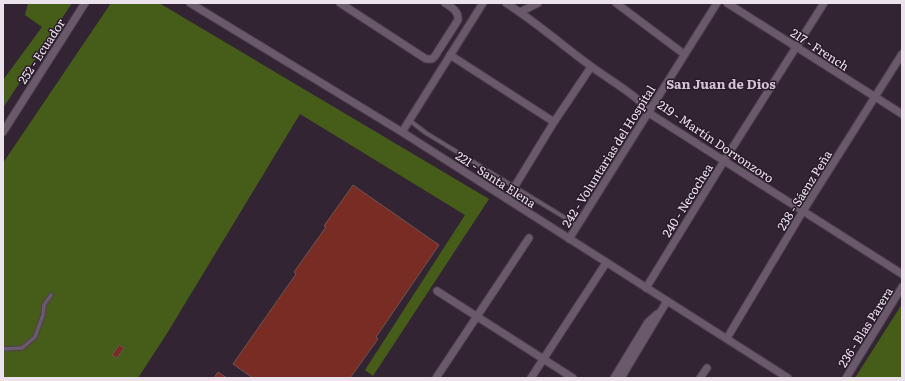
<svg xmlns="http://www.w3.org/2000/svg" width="905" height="381" font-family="Literata,serif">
<rect width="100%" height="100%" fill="#332434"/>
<g fill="#455d18">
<path d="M28,3H72L3,108V80L42,27L25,15Z"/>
<path d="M111,3H159L489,199L373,376L365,370L465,215L300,114L166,335L138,378H3V163Z"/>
<path d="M902,304V378H855Z"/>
</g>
<g fill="#782c23" stroke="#6e5551">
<path d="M353,185L439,245L376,337L378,339L350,378H253L233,364L296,274L294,272L326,227L324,226Z"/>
<path d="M119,345L124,348L117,358L112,355Z"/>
<path d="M218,372L227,378H214Z"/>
</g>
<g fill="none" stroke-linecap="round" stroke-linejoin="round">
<defs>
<g id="lane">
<path d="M409,120L426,133L577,225"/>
<path d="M3,349L22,348L35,337L43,315L44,305L51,295"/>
</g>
<g id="street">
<path d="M190,3L402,132L788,378"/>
<path d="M340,3L426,59H432L435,56L458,20C459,11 451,7 445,3"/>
<path d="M506,3C536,22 563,46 592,67C611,81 640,97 652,115L902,274"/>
<path d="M616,3L684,54"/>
<path d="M727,3L902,114"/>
<path d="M520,12L538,3"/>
<path d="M450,55L554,122"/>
<path d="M3,132L85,3"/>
<path d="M402,132L483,3"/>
<path d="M507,199L554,122L591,67"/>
<path d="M569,239L717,3"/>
<path d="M646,288L724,161L824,3"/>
<path d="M437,291L573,378"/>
<path d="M727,338L803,211L902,54"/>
<path d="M436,378L529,238"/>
<path d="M531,378L606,263"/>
<path d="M614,378L648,322L657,314"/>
<path d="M621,378L667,301"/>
<path d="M700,378L707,368"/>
<path d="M846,378L902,287"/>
</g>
</defs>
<use href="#lane" stroke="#4d404d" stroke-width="5.5"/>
<use href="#street" stroke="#4d404d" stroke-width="9"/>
<use href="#lane" stroke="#6a596b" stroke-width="3.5"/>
<use href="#street" stroke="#6a596b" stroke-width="7"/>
</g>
<g text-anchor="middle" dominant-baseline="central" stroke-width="3" stroke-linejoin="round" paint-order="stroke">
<g font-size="12" fill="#ece2ec" stroke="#291b2a">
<text transform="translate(820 49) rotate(33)">217 - French</text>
<text transform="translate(41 51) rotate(-57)">252 - Ecuador</text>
<text transform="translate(716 141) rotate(34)">219 - Martín Dorronzoro</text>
<text transform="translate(608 156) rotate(-58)">242 - Voluntarias del Hospital</text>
<text transform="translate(496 179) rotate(33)">221 - Santa Elena</text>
<text transform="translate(804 190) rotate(-58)">238 - Sáenz Peña</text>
<text transform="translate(687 200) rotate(-58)">240 - Necochea</text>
<text transform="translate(865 327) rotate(-58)">236 - Blas Parera</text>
</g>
<g font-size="13" font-weight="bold" fill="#d5c2d6" stroke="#291b2a">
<text x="721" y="83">San Juan de Dios</text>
</g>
</g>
<rect width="905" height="381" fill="none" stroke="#ece2ec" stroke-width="8"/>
</svg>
